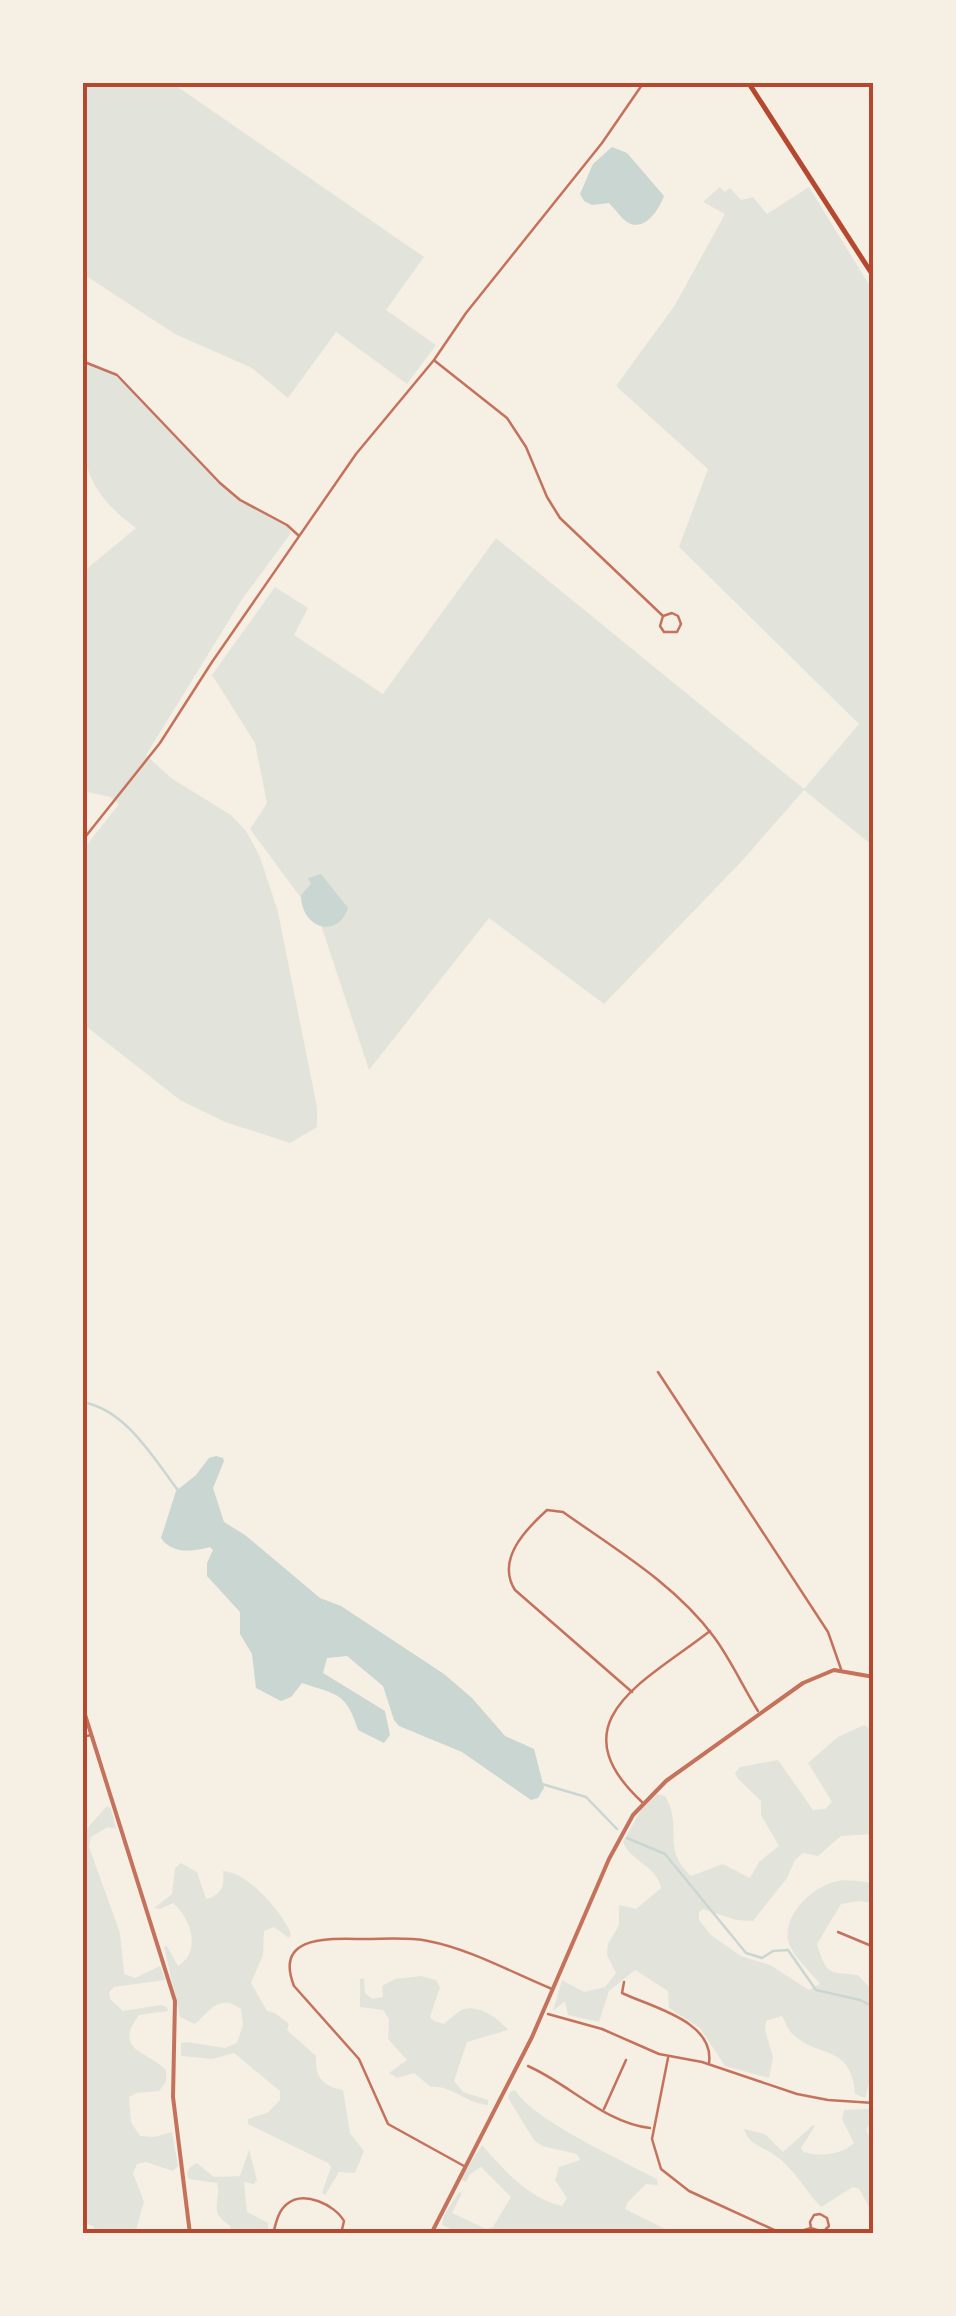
<svg xmlns="http://www.w3.org/2000/svg" width="956" height="2316" font-family="Barlow,sans-serif">
<rect width="100%" height="100%" fill="#f6efe4"/>
<g fill="#e2e4dc">
<path d="M82,83H172L424,257L386,310L436,345L407,384L336,332L288,398L252,368L175,334L83,274Z"/>
<path d="M720,187L725,192L730,188L741,200L753,197L767,214L809,187L873,291V846L804,790L741,862L604,1004L489,918L369,1070L321,925L250,829L267,803L255,743L212,675L275,587L308,608L294,635L383,694L496,538L804,789L859,724L679,547L708,469L616,386L675,305L725,214L703,202Z"/>
<path d="M83,361C132,373 173,438 210,473C233,496 259,510 287,525L291,533L241,601L146,755L171,778L231,815L246,831L260,857L278,912L317,1107V1127L290,1143L225,1122L180,1100L83,1024V850L119,804L110,797L83,791V572L136,528C68,479 83,436 83,361Z"/>
<path d="M864,1725L873,1731V1834L841,1836L818,1856L803,1853L795,1860L787,1878L753,1921L736,1920L703,1909L699,1912V1920L711,1935L741,1956L770,1965L809,1990L820,1984C811,1972 791,1955 788,1940C784,1914 811,1888 834,1882C846,1878 861,1882 873,1883V1903L859,1901L841,1904L817,1944C827,1975 827,1972 858,1975L873,1991V2068L865,2098L855,2094C852,2041 813,2060 789,2030C786,2026 785,2020 782,2016L766,2021L765,2030L773,2057L769,2078L725,2066L700,2028L669,2008L668,1991L635,1970L609,1991L599,2022L568,2015L565,2001L553,2011L562,1980L584,1992L605,1987L616,1973L607,1955L608,1944L619,1925V1905L636,1909L661,1888C657,1866 631,1862 623,1842L641,1810L657,1794L665,1796C684,1826 660,1848 691,1876L723,1864L750,1878L759,1862L779,1846L761,1815V1801L738,1779L735,1773L740,1767L778,1760L813,1810L825,1809L832,1802L808,1763L838,1737Z"/>
<path d="M107,1806L111,1809L116,1829L108,1827L91,1837L89,1847L120,1933L124,1974L135,1978L160,1966L165,1980L114,1987L109,1992L110,1999L123,2011L161,2005L167,2007L168,2011L139,2015C112,2051 148,2051 166,2070V2082L159,2091L136,2093L129,2097L131,2122L140,2136L154,2137L172,2132L178,2166L173,2171L146,2162L137,2164L133,2173L144,2202L135,2233H99L93,2226L83,2223L82,1834Z"/>
<path d="M181,1863L197,1872L206,1899C221,1895 225,1887 223,1871C248,1872 282,1912 291,1934L289,1938L274,1927L264,1931L263,1955L251,1983L267,2011L275,2013L289,2024L287,2030L316,2056C315,2077 322,2086 343,2090L350,2133L364,2151L355,2173L339,2172L325,2195L322,2193L331,2167L328,2163L248,2124V2119L267,2113L280,2100V2091L234,2053L212,2059L181,2056V2043L187,2042L225,2048L237,2043L243,2025L241,2009C219,1993 210,2011 195,2024L180,2017L164,1947L167,1946L178,1966C202,1952 191,1918 173,1903L160,1909L154,1908L172,1894L175,1868Z"/>
<path d="M421,1976L436,1980L440,1987L430,2017L434,2021L444,2024C450,2019 458,2011 464,2009C480,2005 499,2019 508,2030L467,2042L454,2081L463,2092L488,2100V2105C467,2104 451,2085 431,2087L414,2073L397,2078L389,2073L407,2060L388,2039L389,2019L383,2010L360,2007V1979L364,1978L365,1993L372,1999L383,1997L382,1986L395,1979Z"/>
<path d="M515,2090C534,2121 622,2160 657,2179L658,2185L646,2184L628,2202L625,2209L673,2233L461,2234L442,2225L444,2215L459,2192L462,2193L452,2213L486,2229L493,2227L511,2197L481,2167L470,2174L466,2182L460,2179L482,2145C505,2171 527,2197 562,2206L567,2198L555,2180L559,2167L580,2160L577,2154L542,2146L534,2140L508,2098L510,2092Z"/>
<path d="M867,2109L873,2111V2118L866,2130L873,2145V2214L859,2189L853,2187L821,2207C805,2190 793,2167 773,2154C760,2145 750,2146 744,2129L765,2134L783,2152L813,2125L815,2126L801,2148L803,2152C820,2157 841,2155 854,2143L842,2119L844,2110Z"/>
<path d="M249,2150L257,2180L254,2184L244,2182L247,2212L268,2223V2233H231L230,2226C227,2223 223,2221 220,2217C212,2209 221,2194 217,2183L189,2179L187,2174L189,2168L197,2163L214,2177L240,2176Z"/>
</g>
<g fill="#c9d6d2">
<path d="M612,147L627,153L664,196C659,209 645,233 627,222C621,218 615,209 609,203L592,205L584,201L580,194L593,164Z"/>
<path d="M321,874L348,908C337,940 301,928 301,895L311,884L308,878Z"/>
<path d="M216,1456L223,1458L224,1461L213,1488L224,1522L245,1535L320,1598L341,1606L444,1674L472,1698L505,1736L534,1749L544,1788L538,1798L531,1800L462,1752L399,1726L394,1720L383,1686L347,1656L327,1658L323,1673L385,1711L390,1735L384,1743L358,1730C346,1692 337,1695 302,1683L291,1697L281,1701L256,1688L252,1654L240,1634V1612L207,1576V1563L213,1550L210,1547C192,1552 172,1554 161,1538L176,1491L196,1475L209,1458Z"/>
</g>
<g fill="none" stroke-linecap="round" stroke-linejoin="round">
<g stroke="#c9d6d2" stroke-width="2.5">
<path d="M82,1402C125,1409 153,1457 177,1489"/>
<path d="M542,1784L586,1797L617,1829"/>
<path d="M627,1838L665,1854L746,1953L762,1958L773,1951L788,1950L816,1990L860,2000L874,2007"/>
</g>
<g stroke="#c5725c" stroke-width="2.5">
<path d="M82,361L117,375L220,483L240,500L287,525L298,535"/>
<path d="M435,361L507,418L526,447L547,497L560,518L663,616L660,626L664,632H677L681,624L678,616L672,613L663,616"/>
<path d="M82,841L160,743L212,662L356,454L434,360L466,313L602,143L644,82"/>
<path d="M658,1372L828,1632L841,1669"/>
<path d="M632,1692L515,1590C496,1560 525,1530 547,1510L563,1512C615,1549 675,1584 714,1637C731,1660 743,1687 758,1711"/>
<path d="M82,1737L91,1735"/>
<path d="M642,1802C555,1721 646,1681 710,1631"/>
<path d="M838,1932L874,1947"/>
<path d="M624,1982L622,1993C651,2007 715,2021 709,2063"/>
<path d="M548,2014L602,2029L659,2054L702,2062L797,2094L828,2100L874,2103"/>
<path d="M668,2058L652,2139L661,2169L689,2191L783,2234"/>
<path d="M528,2066C569,2084 605,2123 650,2128"/>
<path d="M604,2109L626,2060"/>
<path d="M464,2166L388,2124L359,2059L294,1986C273,1933 333,1939 365,1939C386,1939 408,1937 428,1941C470,1949 513,1973 552,1989"/>
<path d="M273,2234C276,2223 278,2211 287,2204C304,2190 335,2205 344,2221L341,2234"/>
<path d="M791,2234L811,2228L823,2232L829,2226L827,2218L820,2214L814,2215L810,2222L811,2228"/>
</g>
<g stroke="#c5725c" stroke-width="4">
<path d="M82,1705L175,2001L173,2097L190,2234"/>
<path d="M431,2234L532,2037L609,1859L633,1815L666,1781L803,1683L834,1670L874,1677"/>
</g>
<path stroke="#b5482f" stroke-width="5" d="M748,82L874,277"/>
</g>
<rect width="956" height="2316" fill="none" stroke="#f6efe4" stroke-width="170"/>
<rect x="85" y="85" width="786" height="2146" fill="none" stroke="#b5482f" stroke-width="4"/>
</svg>
